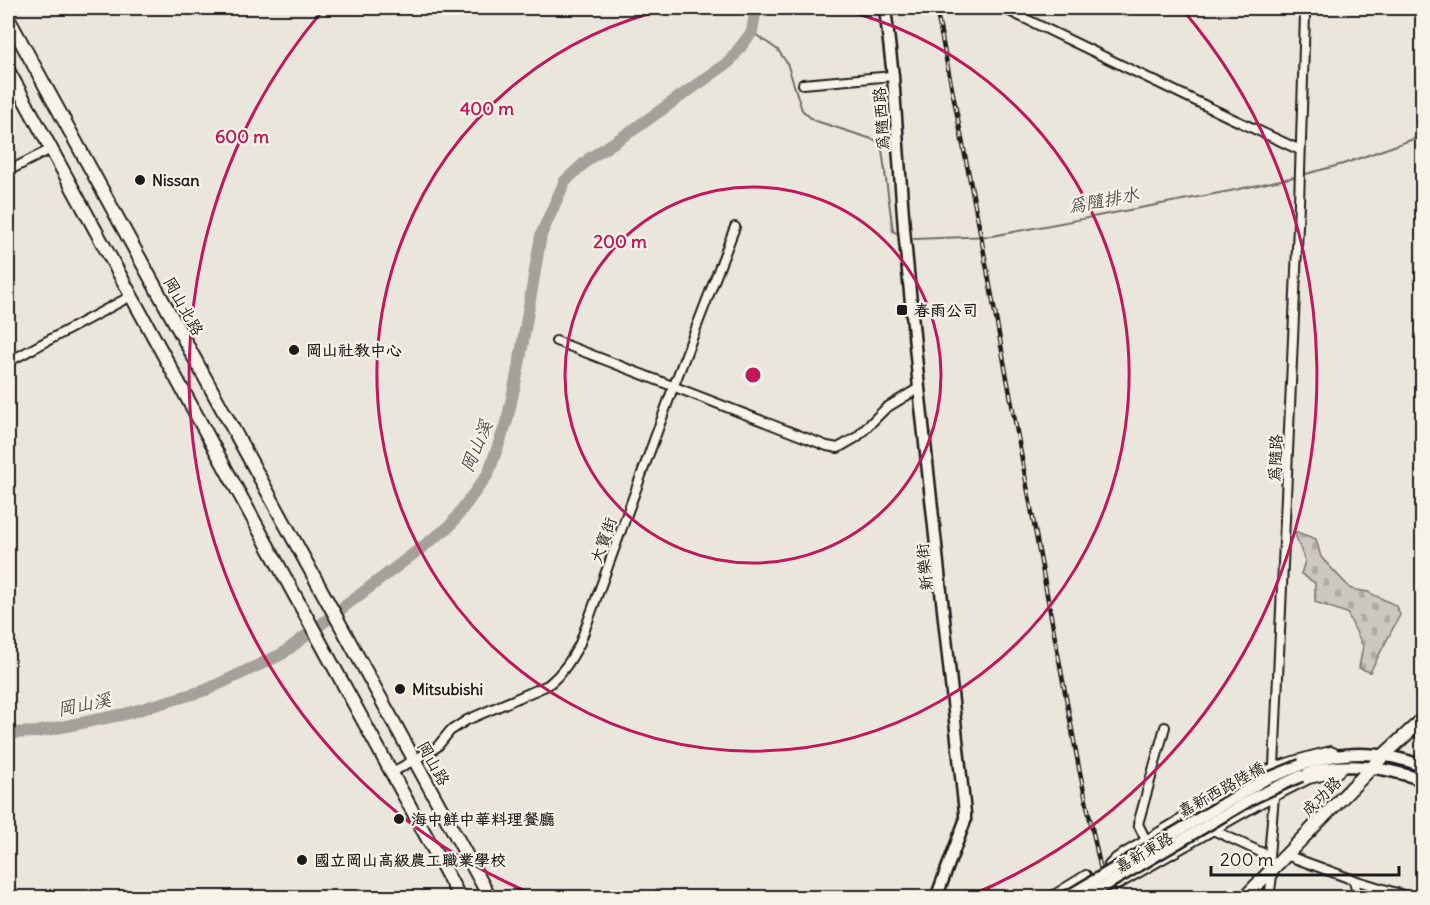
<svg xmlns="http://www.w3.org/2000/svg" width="1430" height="905" font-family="Delius,'LXGW WenKai TC',sans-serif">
<defs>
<pattern id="grass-dots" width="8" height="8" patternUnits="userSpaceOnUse" patternTransform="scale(1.5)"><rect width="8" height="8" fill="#ccc8c0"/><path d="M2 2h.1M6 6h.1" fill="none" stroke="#afaba4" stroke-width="1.8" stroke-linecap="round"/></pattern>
<pattern id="cemetery-stones" width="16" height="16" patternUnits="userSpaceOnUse" patternTransform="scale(1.5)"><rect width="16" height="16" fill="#ccc8c0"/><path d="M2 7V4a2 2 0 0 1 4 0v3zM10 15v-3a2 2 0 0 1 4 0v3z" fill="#afaba4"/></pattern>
</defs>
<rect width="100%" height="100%" fill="#eae6dc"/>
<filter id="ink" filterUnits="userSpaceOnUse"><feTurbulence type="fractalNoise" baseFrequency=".0167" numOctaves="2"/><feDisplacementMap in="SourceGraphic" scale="12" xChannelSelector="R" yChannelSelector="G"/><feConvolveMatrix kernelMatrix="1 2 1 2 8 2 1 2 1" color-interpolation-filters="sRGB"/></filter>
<g filter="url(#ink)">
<path fill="url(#grass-dots)" stroke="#74726e" stroke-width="1.5" d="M365,891V897H316V893Z"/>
<path fill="url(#cemetery-stones)" stroke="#74726e" stroke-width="1.5" d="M1294,531L1316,539L1321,557L1351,589L1368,592L1397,606L1400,615L1370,672L1359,668L1363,646L1347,613L1315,602V583L1301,574L1305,561Z"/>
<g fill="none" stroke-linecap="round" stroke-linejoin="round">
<g stroke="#6d6c68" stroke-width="2">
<path d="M752,32L778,50L787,63L802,110L813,120L881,142L893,231L896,233"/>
<path d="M1302,175L1343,164L1422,136"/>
<path d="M914,239L992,236L1230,191L1295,177"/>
</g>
<path stroke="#a3a19a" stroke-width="12" d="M8,733L37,732L125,714L206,690L282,654L450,526L488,474L507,421L519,365L541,235L565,181L590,158L633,130L729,62L752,32L756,8"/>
<defs>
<g id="street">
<path d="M1003,8L1231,118L1300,150"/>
<path d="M803,84L893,76"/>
<path d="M8,171L51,149"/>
<path d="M556,341L827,446L838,448L857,437L886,408L919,388"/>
<path d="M8,362L131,296"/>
<path d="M1335,753L1331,751C1305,757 1280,764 1255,775L1116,858L1109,865L1117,885L1259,804L1309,779L1339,772L1343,767"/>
<path d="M1274,767L1299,203L1305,15L1303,8"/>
<path d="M391,773L437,747L450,731L467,720L548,685C563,673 571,660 580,643L673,388L735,227"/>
<path d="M1211,829L1269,856"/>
<path d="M1146,840L1138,824L1165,727"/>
<path d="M1286,855L1354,880L1413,898"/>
<path d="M1354,880L1358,898"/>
<path d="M1049,898L1086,875L1091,888"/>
<path d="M1269,898L1273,869L1269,856L1274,796"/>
</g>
<g id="secondary">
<path d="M885,8L893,76L904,229L919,388L965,813V821L936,898"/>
<path d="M1301,765C1315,761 1329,756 1343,755C1371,752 1397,756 1422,766"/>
<path d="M1301,776C1310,773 1319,769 1328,768C1360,763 1393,770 1422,780"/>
</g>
<g id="primary">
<path d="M8,18L490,898"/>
<path d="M8,70L460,898"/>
<path d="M1244,898L1384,755L1422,720"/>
</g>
</defs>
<use href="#street" stroke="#1c1c1c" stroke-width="12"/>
<use href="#secondary" stroke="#1c1c1c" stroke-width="15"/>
<use href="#primary" stroke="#1c1c1c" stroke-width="16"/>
<use href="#street" stroke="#f7f3e8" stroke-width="8"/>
<use href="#secondary" stroke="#f7f3e8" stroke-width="10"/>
<use href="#primary" stroke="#f7f3e8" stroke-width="12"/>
<defs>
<path id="rail" d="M936,8L979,226L1079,768L1107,898"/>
</defs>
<use href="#rail" stroke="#1c1c1c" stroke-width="4.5"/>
<use href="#rail" stroke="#f7f3e8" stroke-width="2" stroke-dasharray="7" stroke-linecap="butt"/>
<defs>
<g id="secondary-bridge">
<path d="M1065,898L1264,780L1301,765"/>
<path d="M1084,898L1255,797L1301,776"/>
</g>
</defs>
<use href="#secondary-bridge" stroke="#1c1c1c" stroke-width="15" stroke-linecap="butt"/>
<use href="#secondary-bridge" stroke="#f7f3e8" stroke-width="10"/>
</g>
</g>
<g fill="none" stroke="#c2185b" stroke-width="3">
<circle cx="753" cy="375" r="188"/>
<path d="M834 8A376 376 0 1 1 672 8"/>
<path d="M537 896A564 564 0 0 1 324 9M1182 9A564 564 0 0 1 969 896"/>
</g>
<g fill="#1c1c1c" stroke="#f7f3e8" stroke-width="2">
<circle cx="140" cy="180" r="6"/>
<rect x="896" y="304" width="12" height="12" rx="3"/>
<circle cx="294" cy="350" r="6"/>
<circle cx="400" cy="689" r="6"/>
<circle cx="399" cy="819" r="6"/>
<circle cx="302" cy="860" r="6"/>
</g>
<g text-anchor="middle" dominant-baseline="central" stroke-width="4.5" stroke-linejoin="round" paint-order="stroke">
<g font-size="16" fill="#1c1c1c" stroke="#f7f3e8">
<text transform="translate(881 119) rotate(-94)">為隨西路</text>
<text transform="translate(184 306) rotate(61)">岡山北路</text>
<text transform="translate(1275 458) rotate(-88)">為隨路</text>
<text transform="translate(603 540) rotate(-70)">大寶街</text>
<text transform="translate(924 567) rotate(-96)">新樂街</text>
<text transform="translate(434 763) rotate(61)">岡山路</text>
<text transform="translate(1221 789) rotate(-29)">嘉新西路陸橋</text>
<text transform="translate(1321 796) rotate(-45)">成功路</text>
<text transform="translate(1144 852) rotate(-30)">嘉新東路</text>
</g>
<g font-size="16" font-weight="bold" fill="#1c1c1c" stroke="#f7f3e8" text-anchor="start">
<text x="152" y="180">Nissan</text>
<text x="914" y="310">春雨公司</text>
<text x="306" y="350">岡山社教中心</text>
<text x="412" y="689">Mitsubishi</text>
<text x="411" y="819">海中鮮中華料理餐廳</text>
<text x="314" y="860">國立岡山高級農工職業學校</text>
</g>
<g font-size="18" font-style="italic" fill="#52514e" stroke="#f7f3e8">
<text transform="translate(1103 200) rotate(-11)">為隨排水</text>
<text transform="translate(476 446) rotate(-67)">岡山溪</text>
<text transform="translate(84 704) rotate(-11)">岡山溪</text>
</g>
</g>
<circle cx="753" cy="375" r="9" fill="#c2185b" stroke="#f7f3e8" stroke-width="3"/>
<g font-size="18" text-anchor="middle" font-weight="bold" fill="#c2185b" stroke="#f7f3e8" stroke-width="4.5" stroke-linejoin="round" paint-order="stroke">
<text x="487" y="115">400 m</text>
<text x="242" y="143">600 m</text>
<text x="620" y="248">200 m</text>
</g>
<rect width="1430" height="905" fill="none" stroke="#f7f3e8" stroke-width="30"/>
<rect x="15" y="15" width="1400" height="875" fill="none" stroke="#1c1c1c" stroke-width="2" filter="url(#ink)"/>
<path d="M1211 866v9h188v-9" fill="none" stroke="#1c1c1c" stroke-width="3"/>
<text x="1220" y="866" font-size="18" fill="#1c1c1c" stroke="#f7f3e8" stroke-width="4.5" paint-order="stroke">200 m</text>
</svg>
